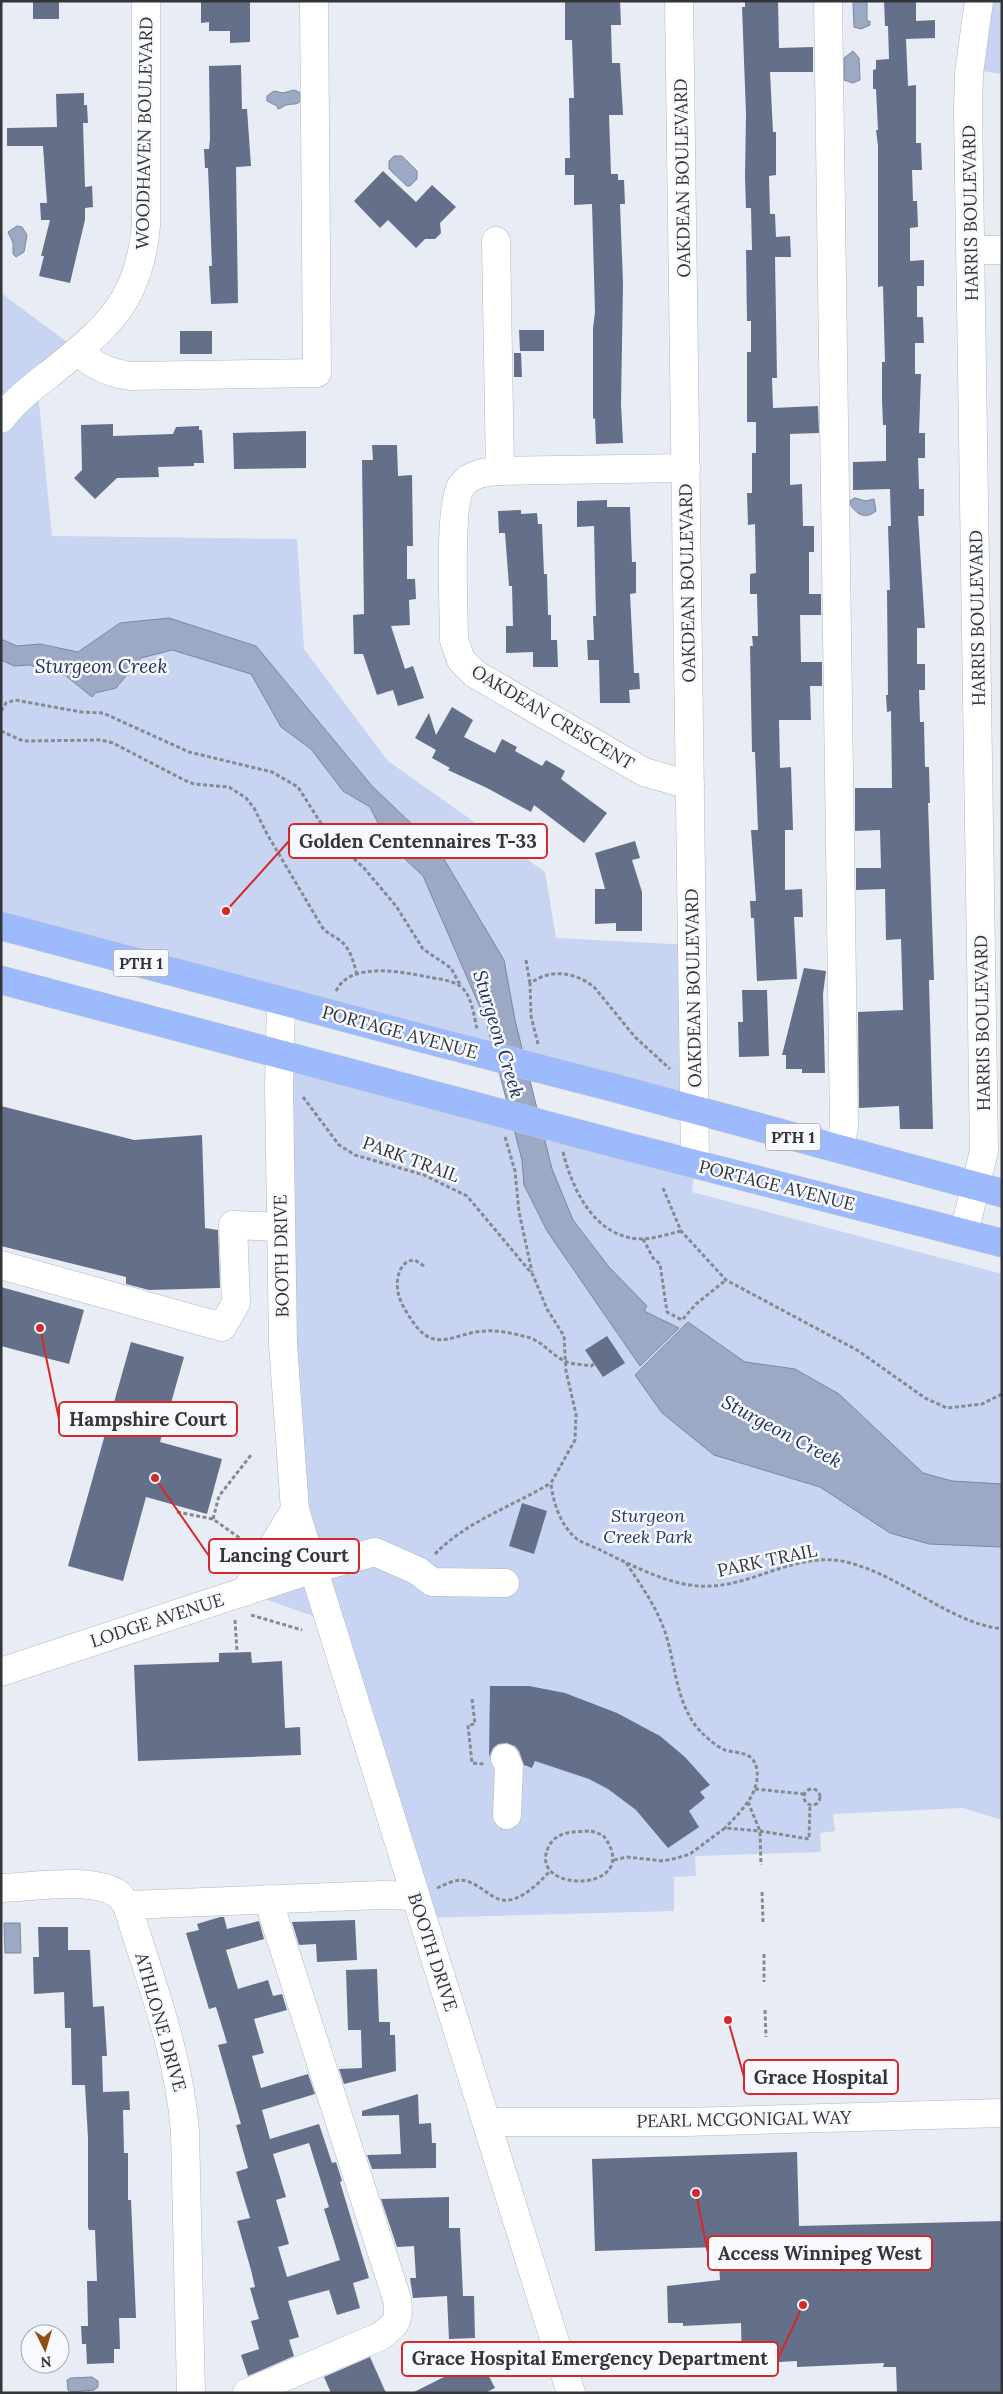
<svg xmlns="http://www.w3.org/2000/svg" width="1003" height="2394" font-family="Lora,serif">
<rect width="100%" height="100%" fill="#e8ecf4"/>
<g fill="#c7d5f2">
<path d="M992,1H1002V74L982,71Z"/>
<path d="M1,293L79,351L37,383L52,536L297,539L304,649L388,761L545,872L556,938L692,945L694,1110L1,926Z"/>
<path d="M280,1053L695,1164L692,1192L1002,1274V1820L963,1808L833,1814L835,1831L820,1833L821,1852L695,1856L696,1876L674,1877V1911L422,1918L330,1622L245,1592L295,1510Z"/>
</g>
<g fill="#9ca9c5" stroke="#7d869b">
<path d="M857,1L867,2V21H870V25L861,29L854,27L853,3Z"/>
<path d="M853,51L859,58L860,80L853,83L844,80V58Z"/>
<path d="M294,90L299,92C306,108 291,102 284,106C282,107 280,109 278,109L277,106L267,101V96L274,91L283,93Z"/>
<path d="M394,156H402L417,171V179L410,186H407L389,169V161Z"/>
<path d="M17,226L22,227L27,235L24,252L16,257L13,254V243L8,232Z"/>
<path d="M855,498L866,501L874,499L876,511C865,520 856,514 850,504L851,500Z"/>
<path d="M169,618L256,646L372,786L438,849L504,960L515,1020L552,1169L573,1220L609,1267L647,1306L644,1311L679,1328L640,1366L547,1231L524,1185L522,1160L486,1021L423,876L388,843L370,807L343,791L311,749L281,727L251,674L172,650L141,658L116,688L95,693L92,697L65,675L43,671L30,665L14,666L1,660V639L17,646L40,644L78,652L120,623Z"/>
<path d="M688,1322L745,1362L795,1369L839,1394L923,1473L952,1481L1002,1484V1547L929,1544L890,1533L820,1487L714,1455L662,1413L635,1375Z"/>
<path d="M4,1923H20L21,1953H5Z"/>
<path d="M92,2377L98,2381V2387L94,2390L72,2392L68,2390L67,2380L71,2378Z"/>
</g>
<g fill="#64708a" fill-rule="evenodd">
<rect x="33" y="1" width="26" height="18"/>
<path d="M250,1V42L230,43V31H209V22L201,23V2Z"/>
<path d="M565,1H620L621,25H611L612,63H620L623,115H609L611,174H618V180H624L625,204H620L623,283L621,404L623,443L596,444L595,418L593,419V328L595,312L592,204L574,205V175H565V158H570L569,98H574L572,40H565Z"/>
<path d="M745,1H778L779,48L813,47V72H770L773,132H776V175L769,176L770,214H775L776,237L790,236L791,257H775L777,378H772L773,408L818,406L819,433L790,434V485L802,484L803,526H814V552H809V594H821V615H800L801,662H822V686H810L811,720H779L780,768L791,767L793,830H785V890L802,889L803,917H794L797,979L757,981L754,918H751L750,901H756L751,830H758L755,752H752L750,646H753L752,636H758L757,594H750V574L756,573L755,524L748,525L747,493H752V453H756V422H747V352H751V321H747L746,250H752L751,208H746L745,177L746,114L742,7H745Z"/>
<path d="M884,1H916V21L935,20V38L906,39L908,86L916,85V143H921L922,170H912L913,201H917L918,227L910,228V261L924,260V286H917V317H923L924,343H915V374H921L919,433H925V458H918L919,489H924V516H918L925,628H917V664H925V690H919L920,722H924L925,767H929L930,803H928L934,980H929L933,1129H900L899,1106L859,1108L858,1012L903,1010L901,939L886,940L885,889L856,890V868H881L880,830L855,831V788H892L891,711L887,712L886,695H888L887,590H890L888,526H891L890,489L853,490V462L886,461V425H883L882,400V362H885L883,286L878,287V146L876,130H878L876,89H873V70L876,69V60L889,59L888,26H885Z"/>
<path d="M241,65L242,109H247L251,166L236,167L238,303L211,304L209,266H212L208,168H205L204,149H209L210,139L209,66Z"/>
<path d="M84,93V105H87L88,123H83L85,187L92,186L93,207L85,208V220L70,283L39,276L44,256H41L50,220H41L40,203H47L43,146H7V128L57,127L56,94Z"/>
<path d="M383,171L416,202L432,185L456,207L440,223L441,233L435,239H425L416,248L388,220L380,228L354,201Z"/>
<path d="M519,330H544V351H520Z"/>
<rect x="180" y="331" width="32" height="23"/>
<path d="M514,353H521L522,377H514Z"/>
<path d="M113,424V436L173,434L176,427L199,426V430H202L204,463H194V466L158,467L159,477L117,478L95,499L74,478L82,470L81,425Z"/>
<path d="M306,431V468L234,469L233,433Z"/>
<path d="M372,445H397L398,476L412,475L413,546H407V579H415L416,599L409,600L410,625L391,626L405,669L413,666L424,698L398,706L393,690L377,695L363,654H354L353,615L364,614L362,460H373Z"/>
<path d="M607,500V507H630L632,562H636V593L630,594L634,673H639L640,689L629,690L630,703H600L599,660H588L587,640H594L593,616H596L594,526L577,527V501Z"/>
<path d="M521,510V514L537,513L538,524H542L544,574H547L548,615H551V640H557L558,667H533V652L506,653V626H513L512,586H509L505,533H499L498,511Z"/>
<path d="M452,707L473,720L464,737L495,753L502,739L517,747L515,751L542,766L546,760L565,771L561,779L607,813L584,843L534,805L531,812L487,788L448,770L450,768L432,758L436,750L415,738L429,713L436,735Z"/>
<path d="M635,841L640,858L632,860L642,892V931H616V923L595,924V889H605L595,853Z"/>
<path d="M804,968L826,971L823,994L825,1073H802V1069H786V1055H782Z"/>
<path d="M742,990H767L769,1056L739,1057L738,1022H743Z"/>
<path d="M1,1106L134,1140L202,1135L205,1228L218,1230L220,1288L149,1290L126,1284V1277L1,1246Z"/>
<path d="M1,1287L84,1310L69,1364L1,1346Z"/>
<path d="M607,1336L625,1363L603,1377L585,1350Z"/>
<path d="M131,1342L184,1357L160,1442L222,1459L207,1514L146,1497L123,1581L68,1566Z"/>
<path d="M522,1503L547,1511L534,1554L509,1546Z"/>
<path d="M251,1652L252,1663L282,1661L285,1728L300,1727L301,1755L138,1761L134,1665L219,1662V1653Z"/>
<path d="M490,1686H529L565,1693L617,1713L660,1736L685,1757L710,1785L700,1792L705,1798L689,1811L699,1827L668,1848L636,1810L608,1789L589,1779L535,1761L532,1768L524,1765L519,1751L515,1746L507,1743L498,1744L493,1748L489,1757Z"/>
<path d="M220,1917H224L227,1929L259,1921L264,1939L226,1950L238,1989L268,1980L273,1996L282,1994L287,2010L254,2019L264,2053L252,2056L261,2088L308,2074L315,2094L262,2110L270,2139L319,2124L332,2163L336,2162L342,2181L340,2182L369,2278L353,2283L360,2308L337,2315L329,2290L288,2301L299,2337L289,2340L294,2356L248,2376L241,2355L259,2349L251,2321L259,2319L250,2288L255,2287L251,2270L237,2221L250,2218L236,2172L248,2168L236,2125L241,2124L218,2045L227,2043L216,2007L209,2009L186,1933L199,1930L197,1924ZM309,2143L329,2207L324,2209L340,2260L287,2277L278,2247L289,2244L276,2200L286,2197L273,2154Z"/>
<path d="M355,1920L357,1960L317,1962L316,1944L299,1945L292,1922Z"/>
<path d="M38,1927H68V1950H90L93,2007L104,2006L107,2056H102L103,2092L129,2091L130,2110H123L124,2153H128V2200H131L136,2318H119L120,2349H114V2363L87,2364L86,2344H82L81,2326H88L87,2281H97L95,2230H89L88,2227V2138L85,2085H72L71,2028H65L64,1992L34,1994L33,1957H39Z"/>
<path d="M377,1969L379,2022H390V2035H395L396,2071L344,2084L339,2069L362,2068L361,2030H348L346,1970Z"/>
<path d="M418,2094L419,2124L431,2123L432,2143H436V2168L372,2169L367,2155L401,2154L399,2115L362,2116V2111Z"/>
<path d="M797,2152L799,2226L1002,2221V2392L897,2393L896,2367H883L884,2363L797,2367V2361L742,2364L741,2323L683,2326V2323H668L667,2286L720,2280L718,2247L595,2251L592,2159Z"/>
<path d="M449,2197V2228H460L463,2296H474L475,2338L449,2339L447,2296L413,2298L410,2278H416L414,2246L397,2247L381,2199Z"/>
<path d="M370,2357L386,2393H331L324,2377Z"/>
<path d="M480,2359L495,2388L485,2393H412Z"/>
</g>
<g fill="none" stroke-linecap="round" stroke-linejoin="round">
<defs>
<g id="minor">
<path d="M679,1L695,1164"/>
<path d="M828,1L844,1126L840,1149"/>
<path d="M496,241L500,471"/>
<path d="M971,250H1002"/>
<path d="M79,351C92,366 110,373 130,376L317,373L314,1"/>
<path d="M1,419C15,400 34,386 52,372C108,327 139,301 146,226V1"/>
<path d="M686,468L500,471C487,472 471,473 462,485C448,503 454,611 454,640L461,660L475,674L644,772L690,785"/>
<path d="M281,1001L279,1088L283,1344L295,1510L571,2393"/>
<path d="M964,1233L984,1151L968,111L969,73L979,1"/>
<path d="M1,1265L222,1327L236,1303L233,1225L281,1227"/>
<path d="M245,1592L295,1510"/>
<path d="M1,1672L313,1569L375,1552L418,1571L432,1582L505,1583"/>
<path d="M505,1758L509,1767L507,1815"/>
<path d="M1,1888C34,1887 89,1877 117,1893C121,1896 124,1901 127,1905C150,1979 179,2054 185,2131L191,2393"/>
<path d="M127,1905L383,1895L415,1896"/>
<path d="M487,2122H686L1002,2113"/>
<path d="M247,2393L381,2336C397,2323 400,2321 397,2299L268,1899"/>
</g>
<g id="highway">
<path d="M1,926L425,1039"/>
<path d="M1,980L437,1096"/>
<path d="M611,1087L1002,1193"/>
<path d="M621,1145L1002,1243"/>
</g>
</defs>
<use href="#minor" stroke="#b3b7bf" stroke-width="29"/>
<use href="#highway" stroke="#cacacb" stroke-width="29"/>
<g stroke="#87898f" stroke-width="3" stroke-dasharray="4 2.5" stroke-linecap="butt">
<path d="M1,711L6,703L15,700L81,712L103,713L189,752L272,772L298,787L329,836L364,868L396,906L423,949L451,968L460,985"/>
<path d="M1,731L23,741L101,740L113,743L184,780L194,784L229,787L246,798L254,808L267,834L322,927C327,933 332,935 338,939C351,948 353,961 357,975"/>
<path d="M526,960L530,984"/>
<path d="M336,991C350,961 403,972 428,977C438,979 453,980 461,987C472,995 474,1017 477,1029"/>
<path d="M538,1044L531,1016L530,984C548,968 576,972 594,987L635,1037L670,1069"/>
<path d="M303,1097L339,1145L355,1155L424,1175L467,1196L533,1275L547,1309L564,1336L566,1371L576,1414L575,1440L551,1483C553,1503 561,1527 578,1540C585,1544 595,1547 602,1551C636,1567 675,1589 713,1586C757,1583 801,1551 846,1562C902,1575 947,1622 1002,1629"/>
<path d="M505,1137L515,1171L519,1212L532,1272"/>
<path d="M563,1152C573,1192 596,1239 643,1239C656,1238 669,1234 681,1231"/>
<path d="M663,1188L681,1231L726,1280L857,1350L925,1398L947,1408L982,1404L1002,1394"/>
<path d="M643,1239L653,1258L660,1264L667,1312L682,1320L696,1304L726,1280"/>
<path d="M424,1266L415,1260L408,1261C398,1268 396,1280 398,1292C400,1303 407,1313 413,1322C435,1355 456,1332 485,1331C498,1330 511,1333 523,1336C543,1340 548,1353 565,1361C572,1365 583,1364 591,1366L594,1364"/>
<path d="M177,1512L213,1519L248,1544"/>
<path d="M213,1519L219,1496L251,1455"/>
<path d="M435,1554C467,1521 511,1507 551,1483"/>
<path d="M626,1563C641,1585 655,1605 664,1629C676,1662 675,1705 701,1732C707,1738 717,1747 725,1750C739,1754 754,1751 757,1770C760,1794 740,1812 725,1828"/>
<path d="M251,1615L302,1630"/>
<path d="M235,1620L237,1652"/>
<path d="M472,1699L475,1724L468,1725L472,1763L484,1764"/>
<circle cx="812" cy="1797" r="8"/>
<path d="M755,1789L804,1794"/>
<path d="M748,1802L760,1831L761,1865"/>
<path d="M591,1831L603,1835C647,1893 527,1895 548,1848C556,1830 575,1832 591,1831Z"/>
<path d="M614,1860L627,1857L663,1861L677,1858L690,1854L725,1828L760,1831L809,1839L810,1805"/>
<path d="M437,1888C446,1884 457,1878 467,1881C477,1884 485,1892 494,1897C514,1909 537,1885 550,1871"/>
<path d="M762,1892L763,1922"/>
<path d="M764,1954V1982"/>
<path d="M765,2010L766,2037"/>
<path d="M766,2081V2093L774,2094"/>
</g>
<use href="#minor" stroke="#fff" stroke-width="28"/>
<use href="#highway" stroke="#9cbafc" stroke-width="28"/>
<defs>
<g id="highway-bridge">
<path d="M425,1039L611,1087"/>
<path d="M437,1096L621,1145"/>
</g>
</defs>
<use href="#highway-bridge" stroke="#cacacb" stroke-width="29" stroke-linecap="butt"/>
<use href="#highway-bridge" stroke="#9cbafc" stroke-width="28"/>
</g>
<g text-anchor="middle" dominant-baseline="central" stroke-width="5" stroke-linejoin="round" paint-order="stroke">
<g fill="#f7f9fe" stroke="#6e7073" stroke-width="1">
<rect x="113.5" y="949.5" width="55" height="27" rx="4"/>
<rect x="765.5" y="1123.5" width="55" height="27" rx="4"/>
</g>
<g font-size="16" font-weight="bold" fill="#343538">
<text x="141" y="963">PTH 1</text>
<text x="793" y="1137">PTH 1</text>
</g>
<g font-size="18" fill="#343538" stroke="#f7f9fe">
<text transform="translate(144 133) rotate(-89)">WOODHAVEN BOULEVARD</text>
<text transform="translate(682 178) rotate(-91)">OAKDEAN BOULEVARD</text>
<text transform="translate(970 213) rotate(-91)">HARRIS BOULEVARD</text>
<text transform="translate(687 583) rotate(-91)">OAKDEAN BOULEVARD</text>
<text transform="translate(977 618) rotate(-91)">HARRIS BOULEVARD</text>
<text transform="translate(553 717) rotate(31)">OAKDEAN CRESCENT</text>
<text transform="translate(693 988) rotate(-91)">OAKDEAN BOULEVARD</text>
<text transform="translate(982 1023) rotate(-91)">HARRIS BOULEVARD</text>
<text transform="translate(400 1032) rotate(15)">PORTAGE AVENUE</text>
<text transform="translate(411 1159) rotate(20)">PARK TRAIL</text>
<text transform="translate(777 1185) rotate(14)">PORTAGE AVENUE</text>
<text transform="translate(281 1256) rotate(-91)">BOOTH DRIVE</text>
<text transform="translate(767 1560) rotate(-12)">PARK TRAIL</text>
<text transform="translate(157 1620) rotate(-18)">LODGE AVENUE</text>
<text transform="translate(433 1952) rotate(72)">BOOTH DRIVE</text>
<text transform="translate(161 2022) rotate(74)">ATHLONE DRIVE</text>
<text transform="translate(744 2119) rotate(-1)">PEARL MCGONIGAL WAY</text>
</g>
<g font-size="18" font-style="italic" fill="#293961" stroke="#f7f9fe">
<text x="648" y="1515">Sturgeon<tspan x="648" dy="21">Creek Park</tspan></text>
</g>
<g font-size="19" font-style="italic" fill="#223259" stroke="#f7f9fe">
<text x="101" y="666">Sturgeon Creek</text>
<text transform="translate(499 1034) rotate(73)">Sturgeon Creek</text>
<text transform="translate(782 1431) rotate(28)">Sturgeon Creek</text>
</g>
</g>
<path fill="none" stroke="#d62828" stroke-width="2" d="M226 911L289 841M40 1328L59 1419M155 1478L209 1556M728 2020L744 2077M696 2193L708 2253M803 2305L778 2359"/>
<g fill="#d62828" stroke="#f7f9fe" stroke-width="2">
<circle cx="226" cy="911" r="5"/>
<circle cx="40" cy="1328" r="5"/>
<circle cx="155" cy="1478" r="5"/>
<circle cx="728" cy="2020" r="5"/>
<circle cx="696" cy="2193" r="5"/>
<circle cx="803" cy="2305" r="5"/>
</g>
<g fill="#f7f9fe" stroke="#d62828" stroke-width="2">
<rect x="289" y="824" width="258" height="34" rx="5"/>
<rect x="59" y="1402" width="178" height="34" rx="5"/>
<rect x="209" y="1539" width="150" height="34" rx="5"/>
<rect x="744" y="2060" width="154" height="34" rx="5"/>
<rect x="708" y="2236" width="224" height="34" rx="5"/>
<rect x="402" y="2342" width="376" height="34" rx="5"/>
</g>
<g font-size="19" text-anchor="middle" font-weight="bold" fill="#343538">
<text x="418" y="848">Golden Centennaires T-33</text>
<text x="148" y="1426">Hampshire Court</text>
<text x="284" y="1562">Lancing Court</text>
<text x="821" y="2084">Grace Hospital</text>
<text x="820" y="2260">Access Winnipeg West</text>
<text x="590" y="2365">Grace Hospital Emergency Department</text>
</g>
<rect width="1003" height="2394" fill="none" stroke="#343538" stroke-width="5"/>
<g transform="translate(45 2349) rotate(175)"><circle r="24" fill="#f7f9fe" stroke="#a9abaf"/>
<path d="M0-4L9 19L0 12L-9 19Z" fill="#904f19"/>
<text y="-8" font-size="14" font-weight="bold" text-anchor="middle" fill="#343538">N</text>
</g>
</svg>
